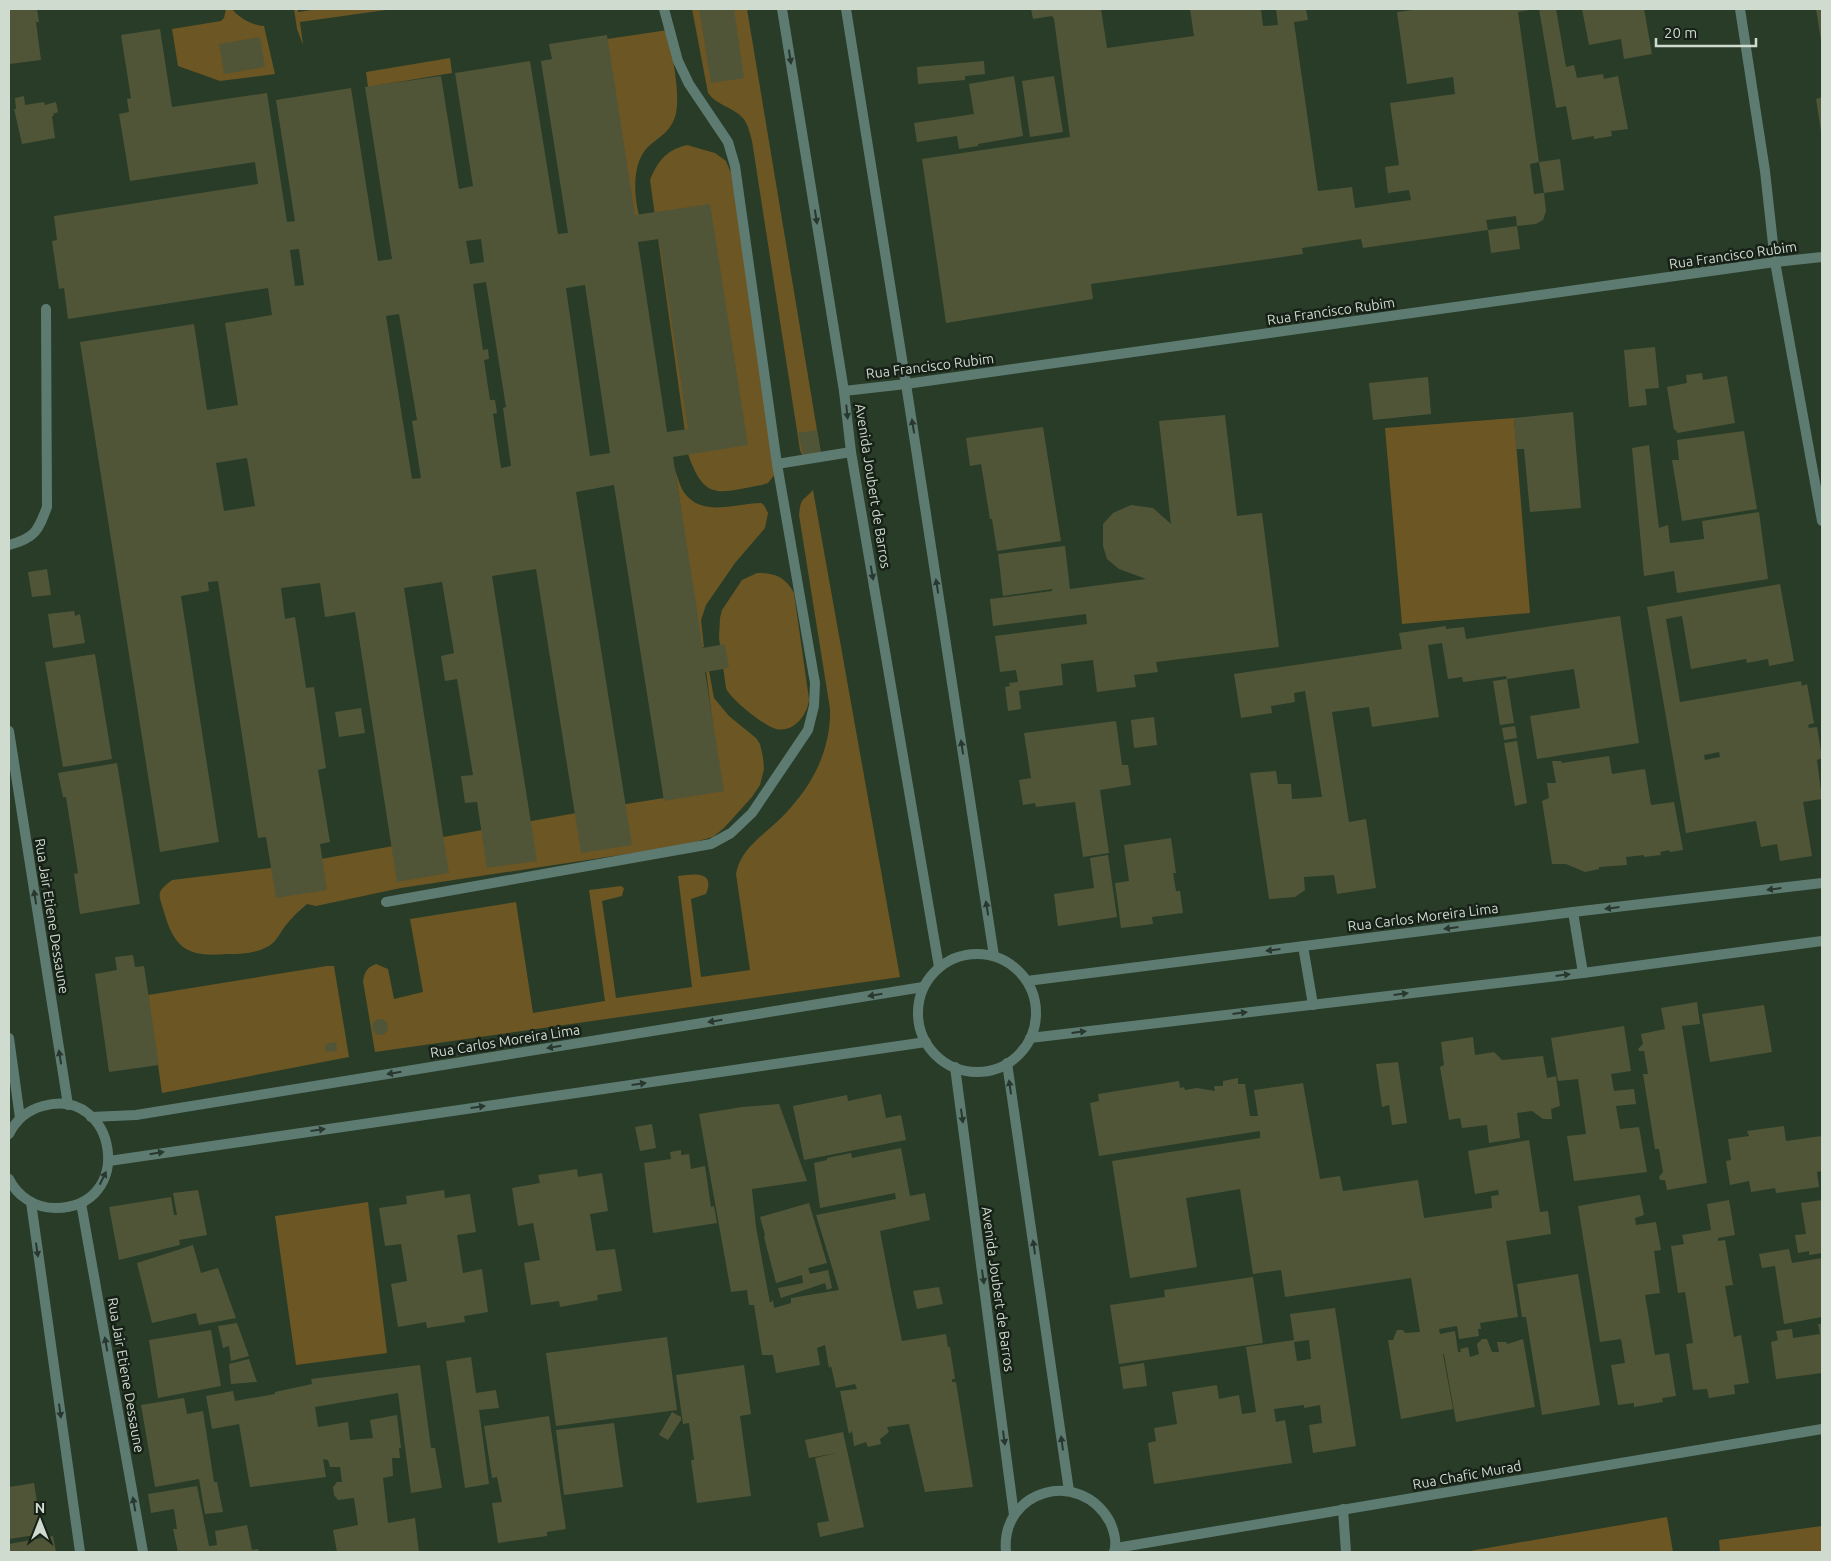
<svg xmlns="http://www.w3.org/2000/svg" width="1831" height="1561" font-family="Ubuntu,sans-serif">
<rect width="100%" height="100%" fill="#283c28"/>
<g fill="#6c5624">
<path d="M226,9H232C238,17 253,26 264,26L275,74L220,81L178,66L172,29L221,21L224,18Z"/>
<path d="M294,9H298V12L318,9H393L300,22L303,45L297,29Z"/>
<path d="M692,9H747L821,454L802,455L800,450L752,141C750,134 748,124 743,118C733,107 716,105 708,93Z"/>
<path d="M668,30C671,52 682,97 675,117C669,134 658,137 647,148C632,164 634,195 639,215H633L607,39Z"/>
<path d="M450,58L452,73L368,87L366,72Z"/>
<path d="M687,145L715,153L726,161L731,173L776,473L768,483L762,485C719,492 705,503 688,454L650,180C658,161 666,150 687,145Z"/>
<path d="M1514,418L1530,613L1402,624L1385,428Z"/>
<path d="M675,469C678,478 680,488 686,495C705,517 736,503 761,503L764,505L768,513L765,528L735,563L706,605L701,620L704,647L701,648Z"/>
<path d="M813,490L900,977L375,1052L363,981C365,972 366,968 376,964L388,969L394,999L423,992L410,919L516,902L533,1013L605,1001L589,890L621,886L624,888L622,896L602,901L616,998L692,987L678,876C693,874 716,870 706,894L691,899L701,977L750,970L736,874C740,849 764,835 781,818C811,788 831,752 830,709L799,515C801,497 802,502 813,490Z"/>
<path d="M757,573C775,573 785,577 794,593L809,699C808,714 794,733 776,729C764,726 730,699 726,688L719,638L720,618L722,610L742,580Z"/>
<path d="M706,670L709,671L714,698L729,716L756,738L760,744L763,757L764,769L760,785L752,797L724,828L713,837L680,846L401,888L316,906L307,904C300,910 292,917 286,925C280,932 278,940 269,946C256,953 243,954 228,954C190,957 175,951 164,912C158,892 156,893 172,880L271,868L626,804L721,789Z"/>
<path d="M327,966H334L349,1057L162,1093L148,995Z"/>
<path d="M368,1202L387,1353L296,1365L275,1216Z"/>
<path d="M1667,1517L1673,1552H1464Z"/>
<path d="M1822,1526V1552H1720L1719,1540Z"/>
</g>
<g fill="#515538" fill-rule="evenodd">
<path d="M9,9H37L39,22H36L41,60L9,64Z"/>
<path d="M699,9H734L744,78L711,83Z"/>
<path d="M1031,9H1101L1107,48L1194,36L1190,9H1261L1263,26L1278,25L1276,9H1306L1308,20L1294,22L1318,191L1352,187L1355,208L1411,200L1409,190L1388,193L1385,167L1399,165L1390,103L1455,94L1453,77L1407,84L1397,12L1421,9H1535L1518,12L1539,162L1530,164L1534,194L1544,193L1546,211L1543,220L1536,224L1517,226L1516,216L1486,220L1488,230L1517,226L1520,249L1491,253L1488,230L1363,248L1361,239L1302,248L1303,254L1091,284L1093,299L946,323L922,159L1070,137L1054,19L1052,16L1033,19Z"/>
<path d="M1539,9H1556L1566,67L1574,65L1577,78L1603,74L1604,79L1618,76L1628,129L1611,131L1612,136L1594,139V136L1572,140L1566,106L1556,108Z"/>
<path d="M1582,9H1644L1652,54L1624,59L1621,39L1589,45Z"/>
<path d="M1816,9H1822V40H1821Z"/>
<path d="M160,29L172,107L267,93L287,222L295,221L276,100L351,88L378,261L392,259L365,87L441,76L459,189L473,186L455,73L530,61L558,234L568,233L541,61L552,59L549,44L607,35L635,215L710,204L748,445L673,457L703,648L725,644L729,668L705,672L724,791L664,801L614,485L576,492L632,845L581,853L536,569L492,576L537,861L487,868L477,802L465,803L461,776L473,775L457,679L445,681L441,656L454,653L442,582L404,588L449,873L397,882L355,612L325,617L320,583L281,588L285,619L295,617L306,688L314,687L326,768L318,770L330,842L320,844L327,890L276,898L266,837L258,838L218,581L208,582L209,591L181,596L219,842L160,852L80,342L194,324L207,410L238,405L225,323L272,315L268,288L68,319L64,288L59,289L52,241L57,240L54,216L258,184L255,162L130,181L119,114L129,112L127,99L131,98L121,35ZM481,239L484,262L470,264L466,241ZM659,239L688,429L667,432L638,242ZM299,249L304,285L295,286L290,250ZM486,282L506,407L503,408L511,466L501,468L493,414L497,413L495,400H490L484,360L489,359L488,349L483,350L473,284ZM585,285L610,453L590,456L566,288ZM399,314L417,420L412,421L421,478L412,479L386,316ZM247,458L255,506L224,511L216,463Z"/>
<path d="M260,37L265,67L224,74L219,44Z"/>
<path d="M984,61L985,74L965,76V80L918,84L917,67Z"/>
<path d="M1014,76L1023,136L978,144V146L959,149L957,136L917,142L914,123L974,114L969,84Z"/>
<path d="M1054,76L1063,132L1030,137L1022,81Z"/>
<path d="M24,96L25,105L44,102L45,105L56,102L58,112L53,114L54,116H52L55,138L22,144L14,109H16L15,98Z"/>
<path d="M1822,97V131H1821L1816,99Z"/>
<path d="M1560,159L1564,190L1544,193L1539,162Z"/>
<path d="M1655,347L1659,388L1645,389L1647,405L1629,407L1624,350Z"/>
<path d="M1702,373L1703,380L1727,376L1735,423L1677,433L1676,430H1674L1667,387L1687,383L1686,375Z"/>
<path d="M1428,377L1431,414L1373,420L1369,383Z"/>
<path d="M1573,412L1581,508L1530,512L1524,449H1516L1514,418Z"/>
<path d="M1225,415L1237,516L1262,513L1279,647L1156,662L1158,672L1134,675L1136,687L1097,692L1093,660L1061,664L1063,685L1019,691L1021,709L1008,711L1005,687L1010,686L1009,683L1018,682L1016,670L1000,672L995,636L1087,624L1086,614L993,626L990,599L1052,591V589L1003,596L998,554L1065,546L1070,589L1146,579L1119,569L1107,559L1103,546V524L1113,513L1131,505L1153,508L1171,524L1159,421Z"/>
<path d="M1043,427L1061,541L997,551L992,519H990L981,464L970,466L966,438Z"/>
<path d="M817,430L821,453L803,455L798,433Z"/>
<path d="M1744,431L1757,509L1682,521L1672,460H1679L1677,440Z"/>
<path d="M1649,445L1659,528L1668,525L1670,543L1704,539L1702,521L1759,512L1768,579L1677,593L1674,571L1644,576L1632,448Z"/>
<path d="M47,569L51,595L32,597L28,572Z"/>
<path d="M1780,584L1794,661L1769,666L1768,659L1747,663L1746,659L1691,669L1682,616L1666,619L1680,702L1801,681L1802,686L1807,684L1814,723L1808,725L1809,728L1817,727L1822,758L1817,760L1822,799L1803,802L1812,856L1780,861L1777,844L1761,847L1756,821L1686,833L1647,607ZM1719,752L1720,757L1705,760L1704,755Z"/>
<path d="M74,611L75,616L80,614L85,643L53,648L48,614Z"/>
<path d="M1620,616L1639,743L1537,759L1530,716L1580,708L1574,669L1507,679L1506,676L1463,682L1462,677L1448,679L1442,643L1428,645L1439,717L1372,727L1369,707L1332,712L1349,822L1366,819L1376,888L1337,894L1334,875L1304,877L1305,890L1295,897L1269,899L1250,773L1276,771L1278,784H1291L1292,799L1322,797L1305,691L1294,693L1295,702L1271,706L1272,713L1241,718L1234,674L1402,649L1399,633L1446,626V629L1464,627L1466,639Z"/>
<path d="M95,654L112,759L63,767L45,662Z"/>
<path d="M1507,679L1514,723L1500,725L1493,681Z"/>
<path d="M361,708L365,733L339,737L335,712Z"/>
<path d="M1154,717L1157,745L1134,748L1131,720Z"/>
<path d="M1116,721L1122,765H1128L1131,785L1100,790L1109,853L1083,857L1075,802L1036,807L1035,803L1023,805L1019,780L1031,778L1024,733Z"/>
<path d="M1515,726L1517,738L1504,740L1502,728Z"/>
<path d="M1517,741L1527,803L1515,806L1504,743Z"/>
<path d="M1609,756L1612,774L1645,769L1651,805L1674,802L1683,850L1670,852L1669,850L1660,852L1661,855L1644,857V855L1626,857L1627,865L1599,867V869L1585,872L1566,864H1552L1542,801L1549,798L1547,783H1556L1552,761H1561L1562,763Z"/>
<path d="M117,763L140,904L80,914L74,874L78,873L66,797H63L58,773Z"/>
<path d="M1171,838L1176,873H1173L1176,891H1180L1183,913L1152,917L1153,924L1121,928L1115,883L1129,881L1124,845Z"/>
<path d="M1108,855L1117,917L1058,926L1054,894L1094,888L1090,858Z"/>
<path d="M133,955L135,967L144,966L159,1065L109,1072L95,974L117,970L115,957Z"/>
<path d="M1697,1002L1700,1024L1682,1026L1707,1183L1667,1190L1665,1180H1660L1659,1177L1663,1172L1659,1149H1655L1643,1074H1648L1644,1051H1639L1638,1049L1643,1044L1641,1034L1665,1029L1661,1008Z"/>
<path d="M1764,1005L1772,1052L1710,1062L1702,1014Z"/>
<circle cx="380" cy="1027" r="8"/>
<path d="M1624,1026L1631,1071L1611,1074L1614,1091L1634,1089L1636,1104L1616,1106L1620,1129L1639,1127L1647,1172L1574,1181L1567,1136L1586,1134L1578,1079L1558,1081L1551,1038Z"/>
<path d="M1473,1037L1475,1055L1494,1052L1502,1060L1543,1056L1547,1078L1556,1076L1560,1106L1551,1109L1552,1119H1543L1532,1111L1517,1113L1520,1138L1489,1143L1487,1125L1462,1128L1460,1118L1449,1120L1440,1067L1444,1065L1441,1042Z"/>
<path d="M336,1042L337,1051L326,1052L325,1044Z"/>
<path d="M1398,1062L1407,1123L1392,1125L1389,1105L1382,1107L1376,1064Z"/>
<path d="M1238,1078V1084H1245L1250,1116H1258L1254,1090L1303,1083L1320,1179L1340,1176L1343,1191L1418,1180L1424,1218L1492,1208L1491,1196L1499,1195L1498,1190L1475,1194L1468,1151L1529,1140L1540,1212L1548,1211L1551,1234L1506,1241L1518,1317L1480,1323L1481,1329H1478L1479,1336L1459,1339L1457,1326L1439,1329L1440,1334L1455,1331L1458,1352H1461L1460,1349L1468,1347L1470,1357L1479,1354L1477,1344L1482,1339H1487L1492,1352H1499L1497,1342H1506L1507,1344L1523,1339L1535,1407L1456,1422L1444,1354H1443L1453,1409L1401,1419L1388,1340H1393L1397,1330H1403L1405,1333L1420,1332L1411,1278L1285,1297L1281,1270L1253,1274L1240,1189L1186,1198L1197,1267L1130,1278L1112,1161L1260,1138V1131L1099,1156L1090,1103L1099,1101L1098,1094L1179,1081L1180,1088L1184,1087L1185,1090L1197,1088L1215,1091L1214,1086H1223V1081Z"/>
<path d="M881,1094L886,1118L901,1115L906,1140L804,1160L793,1106L847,1095L848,1101Z"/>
<path d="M779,1104L807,1181L752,1189L756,1227L770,1303L773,1300L774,1308L791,1303V1298L839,1290L816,1215L896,1199L895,1193L820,1208L814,1163L827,1160V1158L851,1153L852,1158L901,1148L910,1196L925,1193L930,1220L880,1231L892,1294L902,1341L946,1334L948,1347H950L955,1379H952V1382H956L973,1487L925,1492L909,1424L887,1427L889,1432L880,1439L881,1444L868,1447L866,1442L854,1446L852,1431L849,1434L840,1391L857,1389L855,1384L836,1388L831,1366L829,1368L825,1345L817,1348L820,1365L776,1373L773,1355H762L754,1305H749L747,1290L731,1292L699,1114L742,1107Z"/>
<path d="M652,1124L656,1148L640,1151L635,1127Z"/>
<path d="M1784,1126L1786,1141L1822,1136V1171L1817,1172L1819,1187L1776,1193L1775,1188L1751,1192L1749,1181L1730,1185L1726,1161L1731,1160L1728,1139L1749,1136L1747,1131Z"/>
<path d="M681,1150V1155L689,1154L691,1169L705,1166L711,1207L714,1206L717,1223L653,1233L644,1163L671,1159L670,1152Z"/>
<path d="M577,1169L578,1177L602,1173L608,1211L590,1214L596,1251L615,1249L622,1291L597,1295L598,1300L560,1307L559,1301L531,1305L524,1263L540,1260L533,1223L518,1226L512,1188L540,1183L538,1175Z"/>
<path d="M198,1190L207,1235L179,1240L180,1245L119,1260L109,1207L171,1197L174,1215H177L173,1193Z"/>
<path d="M444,1190L445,1198L470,1194L476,1232L457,1235L463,1273L482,1269L488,1312L464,1316L465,1322L427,1328L426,1322L398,1327L391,1284L407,1281L401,1244L385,1246L379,1208L407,1204L406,1196Z"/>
<path d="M1640,1195L1644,1215L1635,1218L1636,1225L1656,1222L1661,1250L1654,1251L1660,1293L1645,1295L1655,1355L1669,1353L1676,1396L1662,1398L1663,1402L1634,1407V1403L1618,1405L1611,1365L1625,1363L1621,1339L1600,1342L1578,1206Z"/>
<path d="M1729,1200L1735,1235L1718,1238V1241L1725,1240L1733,1285L1725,1286L1734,1337L1741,1335L1749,1383L1734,1385L1735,1394L1709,1398L1707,1389L1693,1390L1686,1344L1693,1343L1685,1292L1678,1293L1671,1246L1684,1244L1682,1235L1711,1230L1707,1204Z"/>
<path d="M1822,1200V1253L1809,1255V1251L1798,1253L1795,1235L1806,1234L1801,1203Z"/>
<path d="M809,1203L827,1263L808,1268L810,1274L828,1270L832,1288L827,1290L825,1283L781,1298L778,1288L803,1283L802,1275L776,1283L764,1237L765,1235L760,1217Z"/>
<path d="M193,1245L201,1273L218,1268L236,1318L199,1325L196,1313L152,1323L137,1263Z"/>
<path d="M1789,1249L1792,1263L1822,1258V1317L1784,1324L1775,1266L1762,1268L1759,1254Z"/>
<path d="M1578,1274L1600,1405L1542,1415L1526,1317H1522L1517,1284Z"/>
<path d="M1253,1277L1263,1343L1119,1364L1110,1305L1165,1297L1164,1290Z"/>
<path d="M939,1287L943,1304L917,1309L913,1291Z"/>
<path d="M1335,1308L1356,1446L1313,1453L1309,1425L1322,1423L1320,1405L1304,1408V1405L1274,1409L1276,1422L1285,1420L1292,1463L1154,1484L1148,1443L1156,1441L1154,1428L1177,1424L1172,1392L1217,1385L1219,1399L1239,1395L1242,1414L1256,1412L1246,1347L1294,1340L1290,1314ZM1309,1340L1311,1359L1297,1361L1294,1342Z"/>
<path d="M237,1323L249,1356L231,1361L229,1346L223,1348L218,1326Z"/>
<path d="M1818,1324H1822V1373L1776,1379L1771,1342L1778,1340L1776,1331L1792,1329L1793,1338L1820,1334Z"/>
<path d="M211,1330L221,1386L158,1398L149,1340Z"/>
<path d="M667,1337L677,1410L556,1426L546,1353Z"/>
<path d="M471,1357L476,1393L496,1390L499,1408L479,1410L489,1484L465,1488L446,1361Z"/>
<path d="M249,1359L257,1382L231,1384L229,1364Z"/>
<path d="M1144,1363L1147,1386L1123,1389L1120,1367Z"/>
<path d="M420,1365L431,1448H435L442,1488L411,1493L398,1393L315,1407L318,1427L348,1422L350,1440L373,1438L370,1420L397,1415L401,1448H399L400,1458H392L393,1476L383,1478L388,1523L415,1518L419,1552H337L333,1530L358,1525L354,1498L338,1500L334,1495L333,1487L337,1482H342L340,1467H330L328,1460L323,1459L326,1477L250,1487L239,1424L212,1429L206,1396L233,1391L235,1401L275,1394V1392L312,1384L311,1379Z"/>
<path d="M744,1365L751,1414L740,1416L751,1496L697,1503L691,1460H694L689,1423L683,1424L676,1375Z"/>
<path d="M184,1398L187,1414L203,1411L214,1482H217L223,1512L205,1514L199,1479L155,1487L141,1405Z"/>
<path d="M672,1412L681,1417V1420L668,1440L659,1435Z"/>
<path d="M549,1416L566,1529L547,1532V1536L498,1543L492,1503L502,1502L497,1477L492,1478L484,1426Z"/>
<path d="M614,1423L623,1487L564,1495L556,1430Z"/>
<path d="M843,1432L864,1527L820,1537L817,1523L829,1521L815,1458L836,1453L809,1458L805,1440Z"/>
<path d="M34,1483L42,1534L9,1539V1487Z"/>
<path d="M197,1486L209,1546L217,1545L215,1531L247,1525L252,1550L258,1549L259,1552H178L173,1529H177L174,1509L151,1513L148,1494Z"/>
<path d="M53,1536L56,1552H9V1544Z"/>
</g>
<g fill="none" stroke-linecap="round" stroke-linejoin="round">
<g stroke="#5e7b72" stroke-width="10">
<path d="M777,464L851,452"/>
<path d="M9,545C35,538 38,531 47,507L46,309"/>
<path d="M386,902L711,844L731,833L752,813L808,730L814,706L815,683L777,464L735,166L728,142L689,84L678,61L664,9"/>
<path d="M1343,1509L1346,1552"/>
</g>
<g stroke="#5e7b72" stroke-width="10">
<path d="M782,9L844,391L851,452L939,967"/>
<path d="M846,9L906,384L994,956"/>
<path d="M1740,9L1765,171L1775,262L1822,521"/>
<path d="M844,391L906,384L1775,262L1822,257"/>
<path d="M9,731L68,1105"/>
<path d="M1573,912L1583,973"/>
<path d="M1303,946L1313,1005"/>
<circle cx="977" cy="1013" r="59"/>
<path d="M1027,981L1573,912L1822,883"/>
<path d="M9,1038L20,1118"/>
<path d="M1030,1038L1583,973L1822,941"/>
<path d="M1007,1063L1069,1491"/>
<path d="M955,1067L1014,1515"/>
<path d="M91,1117L136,1115L923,987"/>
<path d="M9,1134C16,1120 28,1110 43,1106C117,1085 137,1208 55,1208C35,1208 17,1196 9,1179"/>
<path d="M109,1161L926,1042"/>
<path d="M31,1202L80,1552"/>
<path d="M81,1203L143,1552"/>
<path d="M1116,1548L1822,1429"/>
<path d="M1006,1552C1000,1490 1080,1467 1110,1522C1114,1531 1117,1543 1114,1552"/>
</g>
</g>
<defs><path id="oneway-solid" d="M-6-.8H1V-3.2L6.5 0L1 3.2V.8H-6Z" transform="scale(1.25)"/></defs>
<g fill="#29382e">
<use href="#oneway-solid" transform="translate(790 57) rotate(81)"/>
<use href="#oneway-solid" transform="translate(816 217) rotate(81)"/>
<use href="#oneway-solid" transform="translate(847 412) rotate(84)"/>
<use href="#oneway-solid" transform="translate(913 426) rotate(-99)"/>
<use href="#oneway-solid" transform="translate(872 573) rotate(80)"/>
<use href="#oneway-solid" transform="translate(937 586) rotate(-99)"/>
<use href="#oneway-solid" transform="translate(962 747) rotate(-99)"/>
<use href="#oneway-solid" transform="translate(1774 889) rotate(173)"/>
<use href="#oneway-solid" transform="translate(35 897) rotate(-99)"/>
<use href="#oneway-solid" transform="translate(987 908) rotate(-99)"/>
<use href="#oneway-solid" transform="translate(1612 908) rotate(173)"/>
<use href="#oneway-solid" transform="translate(1451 928) rotate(173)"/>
<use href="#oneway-solid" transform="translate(1273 950) rotate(173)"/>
<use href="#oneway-solid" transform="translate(1563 975) rotate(-7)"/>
<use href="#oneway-solid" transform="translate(1401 994) rotate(-7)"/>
<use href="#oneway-solid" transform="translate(875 995) rotate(171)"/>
<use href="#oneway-solid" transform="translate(1240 1013) rotate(-7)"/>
<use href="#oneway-solid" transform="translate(715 1021) rotate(171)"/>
<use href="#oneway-solid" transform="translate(1079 1032) rotate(-7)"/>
<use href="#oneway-solid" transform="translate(554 1047) rotate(171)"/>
<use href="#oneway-solid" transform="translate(60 1057) rotate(-99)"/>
<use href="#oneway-solid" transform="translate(394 1073) rotate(171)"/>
<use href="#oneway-solid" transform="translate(639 1084) rotate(-8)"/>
<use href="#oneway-solid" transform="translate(1010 1087) rotate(-98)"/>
<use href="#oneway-solid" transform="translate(478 1107) rotate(-8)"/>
<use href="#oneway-solid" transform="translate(962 1116) rotate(82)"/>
<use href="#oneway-solid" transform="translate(318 1130) rotate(-8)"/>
<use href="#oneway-solid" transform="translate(157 1153) rotate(-9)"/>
<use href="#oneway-solid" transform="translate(103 1178) rotate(-64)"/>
<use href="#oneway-solid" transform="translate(1034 1247) rotate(-98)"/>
<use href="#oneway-solid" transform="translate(37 1250) rotate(82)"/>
<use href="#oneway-solid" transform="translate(983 1277) rotate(82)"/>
<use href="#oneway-solid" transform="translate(106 1344) rotate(-100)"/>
<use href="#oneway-solid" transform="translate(60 1411) rotate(82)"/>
<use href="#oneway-solid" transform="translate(1004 1438) rotate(82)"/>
<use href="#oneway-solid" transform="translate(1062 1443) rotate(-98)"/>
<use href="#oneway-solid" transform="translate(134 1504) rotate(-100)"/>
</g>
<g text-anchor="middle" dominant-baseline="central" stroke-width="5" stroke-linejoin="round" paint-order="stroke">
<g font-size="14" fill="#cfdbce" stroke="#172117">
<text transform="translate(1733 255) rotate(-8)">Rua Francisco Rubim</text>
<text transform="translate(1331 311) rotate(-8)">Rua Francisco Rubim</text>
<text transform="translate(930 366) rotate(-7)">Rua Francisco Rubim</text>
<text transform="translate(873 486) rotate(81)">Avenida Joubert de Barros</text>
<text transform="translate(52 916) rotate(81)">Rua Jair Etiene Dessaune</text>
<text transform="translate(1423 917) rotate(-7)">Rua Carlos Moreira Lima</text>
<text transform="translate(505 1041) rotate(-9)">Rua Carlos Moreira Lima</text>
<text transform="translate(998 1289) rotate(82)">Avenida Joubert de Barros</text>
<text transform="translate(126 1375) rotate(80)">Rua Jair Etiene Dessaune</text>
<text transform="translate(1467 1475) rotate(-10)">Rua Chafic Murad</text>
</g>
</g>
<rect width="1831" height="1561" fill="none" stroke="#cfdbce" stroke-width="20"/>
<g transform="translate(40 1521)" stroke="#172117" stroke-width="4" paint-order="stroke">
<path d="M0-4L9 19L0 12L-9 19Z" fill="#cfdbce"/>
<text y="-8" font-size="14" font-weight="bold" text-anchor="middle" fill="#cfdbce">N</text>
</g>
<path d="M1656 38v8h100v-8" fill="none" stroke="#cfdbce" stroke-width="2.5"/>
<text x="1664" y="38" font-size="15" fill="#cfdbce" stroke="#172117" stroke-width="4" paint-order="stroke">20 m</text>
</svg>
